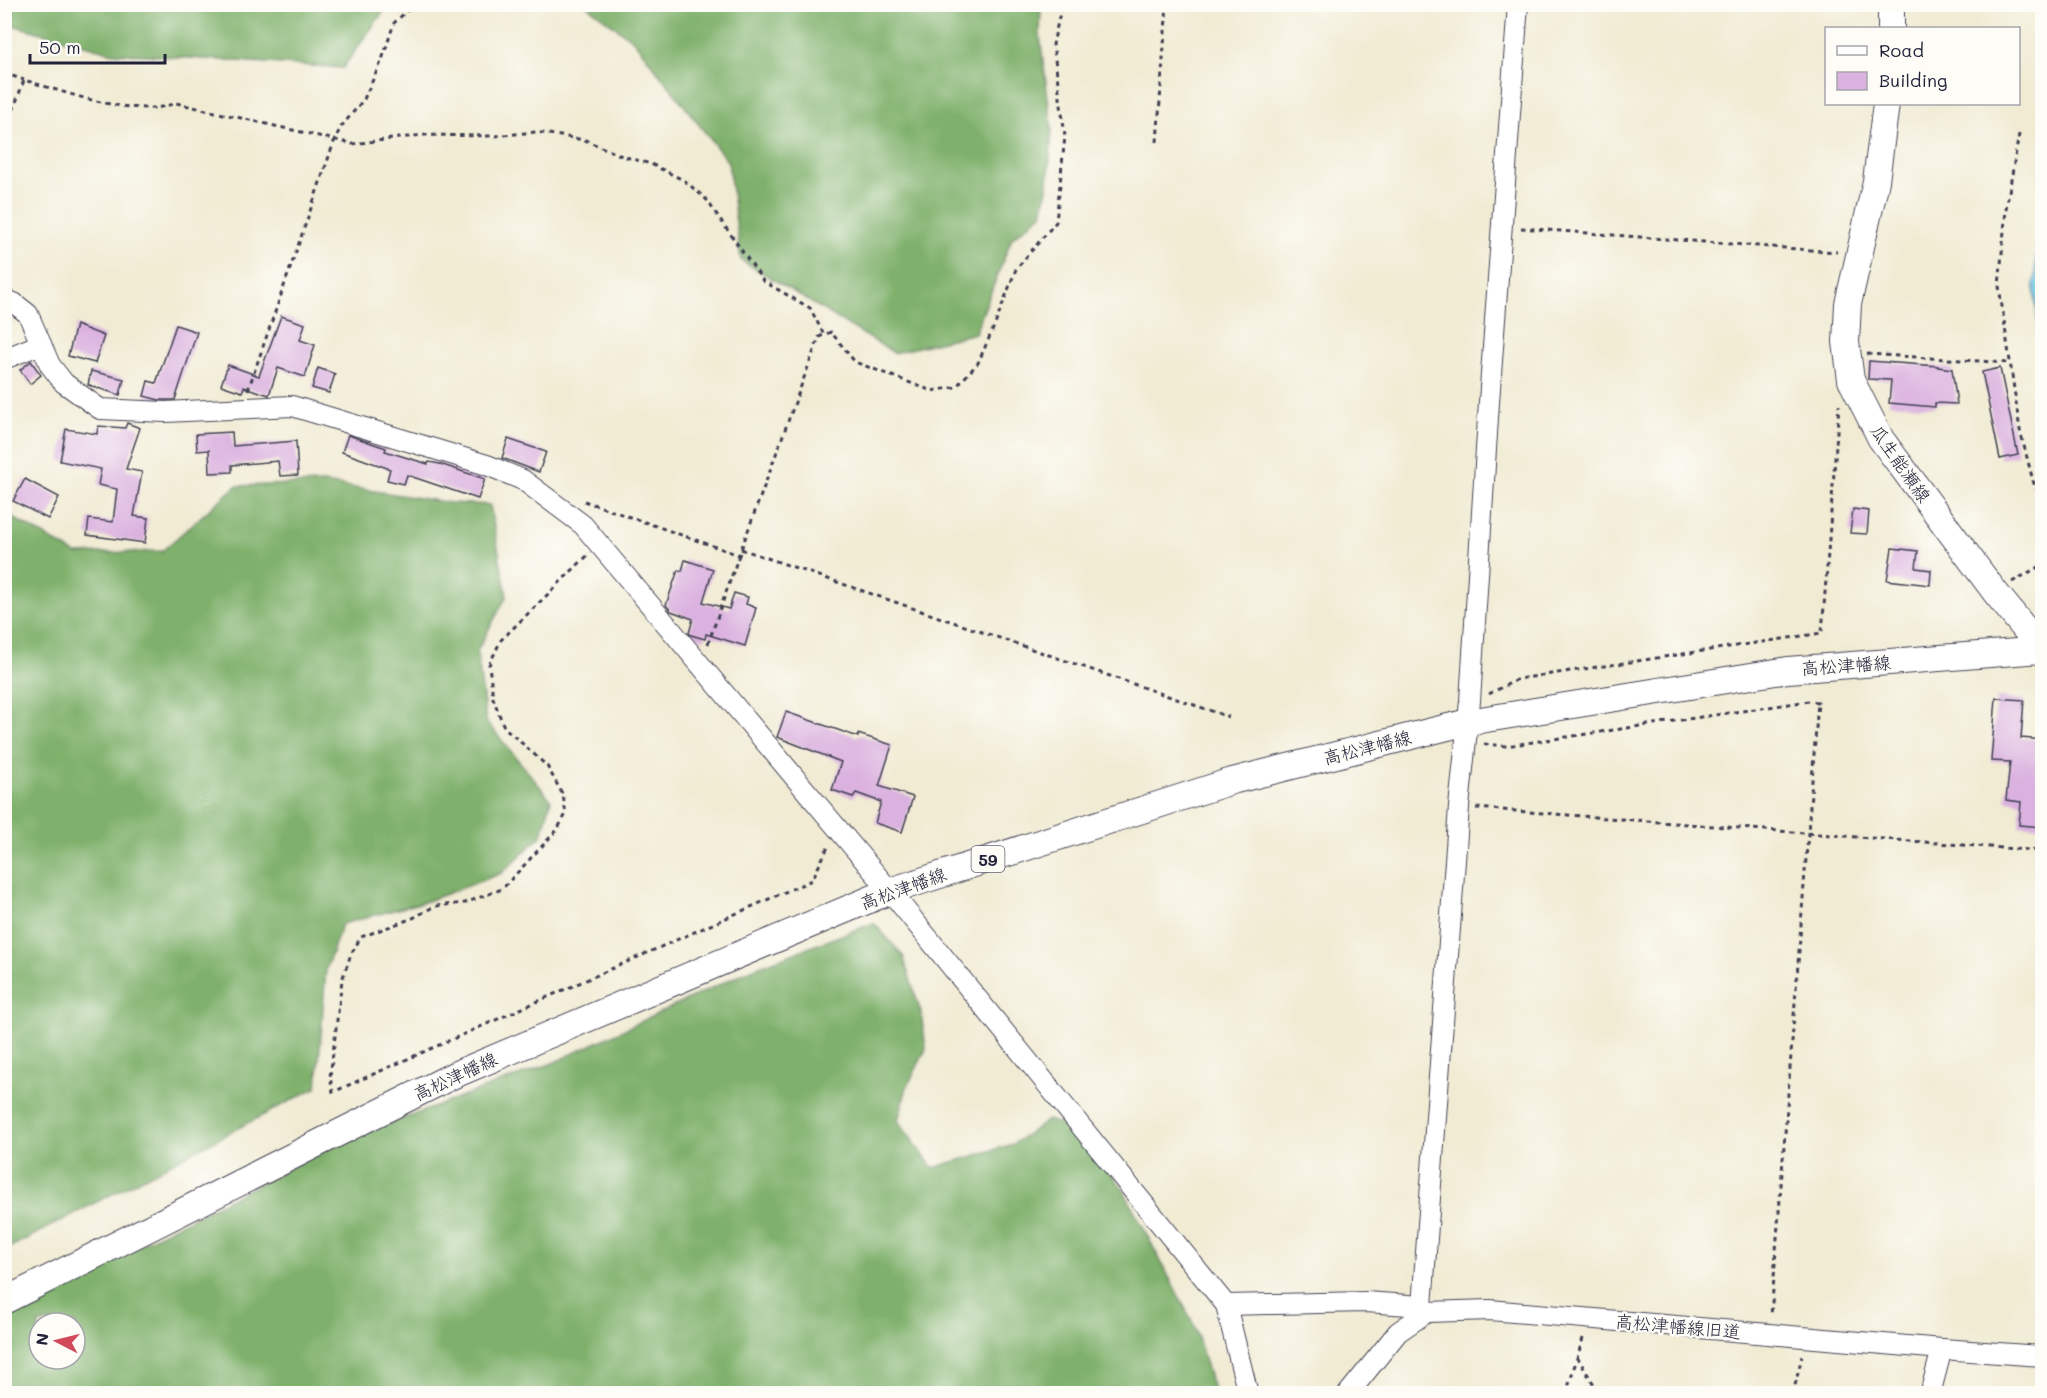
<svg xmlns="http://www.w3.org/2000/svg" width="2047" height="1398" font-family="Mali,'Klee One',sans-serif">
<rect width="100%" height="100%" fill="#fdfcf7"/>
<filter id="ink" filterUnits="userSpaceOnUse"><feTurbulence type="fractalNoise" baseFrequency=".0167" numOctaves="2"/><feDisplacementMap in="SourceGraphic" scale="12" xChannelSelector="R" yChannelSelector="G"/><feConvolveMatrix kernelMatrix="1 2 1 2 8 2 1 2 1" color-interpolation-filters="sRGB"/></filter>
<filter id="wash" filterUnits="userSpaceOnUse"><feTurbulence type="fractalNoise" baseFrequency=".008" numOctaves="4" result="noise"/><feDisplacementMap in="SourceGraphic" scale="24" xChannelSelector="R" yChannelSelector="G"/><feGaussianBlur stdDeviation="1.35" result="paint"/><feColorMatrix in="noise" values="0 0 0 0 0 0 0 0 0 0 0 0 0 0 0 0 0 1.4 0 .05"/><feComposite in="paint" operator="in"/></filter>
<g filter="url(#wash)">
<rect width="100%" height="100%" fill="#f1ebd3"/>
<g fill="#7fb16c" stroke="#506a54" stroke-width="1.5" fill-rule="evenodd">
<path d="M4,5L5,4L388,5L343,68L113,53L5,23Z"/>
<path d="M586,5H1041L1040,36L1052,129L1048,184L1042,214L1012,238L975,333L894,353L741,260L728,162L634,41Z"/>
<path d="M324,483L451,503L490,505L507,596L477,651L486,721L551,800L542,835L502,873L427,901L342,924L326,969L317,1087L5,1250V513L76,554L162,551L236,486Z"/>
<path d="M874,923L903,956L921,1013L926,1049L907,1087L898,1121L933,1168L1013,1144L1048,1120L1074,1129L1122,1187L1195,1327L1214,1393L5,1394V1313L343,1141L553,1063L752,969ZM39,1323H75V1359H39Z"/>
</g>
<path fill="#64c4e2" stroke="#43738e" stroke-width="1.5" d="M2042,198V364L2034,286L2039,223Z"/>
<g id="blocks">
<g fill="#dab1df">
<path d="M281,316L305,324L300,340L315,345L305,377L278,368L269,395L244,387L242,392L221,385L228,365L259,376Z"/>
<path d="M76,325L104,336L95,363L68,356Z"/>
<path d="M176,325L197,332L175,400H159L144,396L148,381L156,383Z"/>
<path d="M31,361L41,375L30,384L20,370Z"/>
<path d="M1869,361L1938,366V367L1952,369L1957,404L1935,403V407L1889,403L1891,380L1868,379Z"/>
<path d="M318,368L335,374L329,393L312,388Z"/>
<path d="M2000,368L2018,455L2000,459L1982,372Z"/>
<path d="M91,371L124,379L120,395L88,385Z"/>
<path d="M127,423L140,428L126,469L142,472L134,516L148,518L145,543L87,535L89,519L113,522L117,489L98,485L101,469L60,461L66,429L97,434L98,426L125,428Z"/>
<path d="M232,432L233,446L296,441L298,475L280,476L278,461L232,465V472L210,473L209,450L197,451L196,434Z"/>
<path d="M348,435L386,448L385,451L428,464L429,462L440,464L485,479L478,499L407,475L404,484L387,480L390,469L342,452Z"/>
<path d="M508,439L546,452L539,472L502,458Z"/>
<path d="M25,479L59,497L48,519L13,501Z"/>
<path d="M1853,509L1869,511L1867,534L1850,533Z"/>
<path d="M1892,548L1918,551L1916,568L1931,570L1930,585L1887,580Z"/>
<path d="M685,560L713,569L703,602L729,609L734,593L748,597L746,604L756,608L745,646L706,634L705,639L691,635L689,633L693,619L671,611L666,605L678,570L682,571Z"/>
<path d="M1996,698L2024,700L2021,738L2043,740V827L2019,825L2021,802L2006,800L2010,762L1991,761Z"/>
<path d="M786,712L858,737V734L892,745L879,786L913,797L902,832L875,823L881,802L856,793L853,797L832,790L841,762L777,737Z"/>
</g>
</g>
</g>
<g filter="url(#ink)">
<use href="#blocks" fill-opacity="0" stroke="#414052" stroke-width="1.5"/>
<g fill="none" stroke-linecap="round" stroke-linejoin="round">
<defs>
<g id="minor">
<path d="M4,300L14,303L28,314L50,365L64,383L100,409L165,412L292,406L487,465L523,480L583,525L890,891L1226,1305L1248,1394"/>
<path d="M4,359L41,344"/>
<path d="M1226,1305L1366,1302L1422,1306L1427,1312"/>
<path d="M1422,1306L1459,807L1470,701L1489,402L1518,4"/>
<path d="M1348,1394L1398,1332L1427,1312L1490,1310L1942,1349L2042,1356"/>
<path d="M1930,1394L1942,1349"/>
</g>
<g id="major">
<path d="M1891,4V28"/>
<path d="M1886,104L1876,181L1848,304L1846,342L1851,380L1881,439L1995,592L2042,650"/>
<path d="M4,1301L454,1075L890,891L1232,781L1468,722L1788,670L2042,650"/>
</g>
</defs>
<use href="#minor" stroke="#414052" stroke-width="22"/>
<use href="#major" stroke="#414052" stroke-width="28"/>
<g stroke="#414052" stroke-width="3" stroke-dasharray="4.5 4.5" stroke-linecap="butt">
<path d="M4,73L24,80"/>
<path d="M2019,134L2006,209L1999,286L2020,430L2033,481L2042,501"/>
<path d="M4,136L24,80C65,92 109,109 153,108C160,108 169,105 176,103L353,144L423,135L494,136L536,132L585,140L622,156L651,164L685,181L706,199L763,281L810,308L824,335"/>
<path d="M1157,142L1167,4"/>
<path d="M1521,228L1837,252"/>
<path d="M1867,354L2010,363"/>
<path d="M248,390L335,139L341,127L364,99L382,60L394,23L414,4"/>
<path d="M584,501L739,555L819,337L831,332L855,362L932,391L956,387L978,363L996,322L1016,269L1056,222L1065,136L1053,44L1062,4"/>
<path d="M741,549L1229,717"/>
<path d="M587,556L501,640L489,665L493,698L504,727L547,766L563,795L566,814L557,830L502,889L465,903L435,906L413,918L361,937L351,954L342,980L330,1077L333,1092L812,880L828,847"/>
<path d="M2012,582L2042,565"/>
<path d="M708,644L739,555"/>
<path d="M1489,694L1518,679L1822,633L1839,405"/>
<path d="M1484,744L1506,746L1809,701L1818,702L1771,1316"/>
<path d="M1476,808L2042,851"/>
<path d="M1577,1357L1600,1394"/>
<path d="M1566,1394L1584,1335"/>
<path d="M1793,1394L1802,1356"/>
</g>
<use href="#minor" stroke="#fff" stroke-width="20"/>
<use href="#major" stroke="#fff" stroke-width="26"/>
</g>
</g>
<g text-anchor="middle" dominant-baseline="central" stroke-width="5" stroke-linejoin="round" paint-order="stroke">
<rect fill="#fdfcf7" stroke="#646373" stroke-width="1.5" x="971.5" y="846" width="33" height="26" rx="4.5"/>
<g font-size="16" font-weight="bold" fill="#22223b">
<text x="988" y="859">59</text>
</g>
<g font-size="18" fill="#22223b" stroke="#fdfcf7">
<text transform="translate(1901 463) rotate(55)">瓜生能瀬線</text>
<text transform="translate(1846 665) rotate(-4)">高松津幡線</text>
<text transform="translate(1367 747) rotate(-14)">高松津幡線</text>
<text transform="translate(903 888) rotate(-20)">高松津幡線</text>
<text transform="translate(455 1076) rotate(-25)">高松津幡線</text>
<text transform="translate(1678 1326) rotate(5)">高松津幡線旧道</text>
</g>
</g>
<rect width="2047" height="1398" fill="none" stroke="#fdfcf7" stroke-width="24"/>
<rect x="1825" y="27" width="195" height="78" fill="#fdfcf7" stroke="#a5a5ac" stroke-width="1.5"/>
<rect x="1837" y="46" width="30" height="9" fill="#ffffff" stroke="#a5a5ac" stroke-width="1.5"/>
<text x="1879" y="57" font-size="18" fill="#22223b">Road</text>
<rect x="1837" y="72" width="30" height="18" fill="#dab1df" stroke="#a5a5ac" stroke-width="1.5"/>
<text x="1879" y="87" font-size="18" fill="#22223b">Building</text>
<g transform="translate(57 1341) rotate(277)"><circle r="28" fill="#fdfcf7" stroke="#a5a5ac" stroke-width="1.5"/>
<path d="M0-4.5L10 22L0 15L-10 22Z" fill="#d1495b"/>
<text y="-9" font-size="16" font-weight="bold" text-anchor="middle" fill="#22223b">N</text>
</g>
<path d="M30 54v9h135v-9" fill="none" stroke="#22223b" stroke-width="3"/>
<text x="39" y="54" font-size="18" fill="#22223b" stroke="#fdfcf7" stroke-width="4.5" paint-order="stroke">50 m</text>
</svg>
